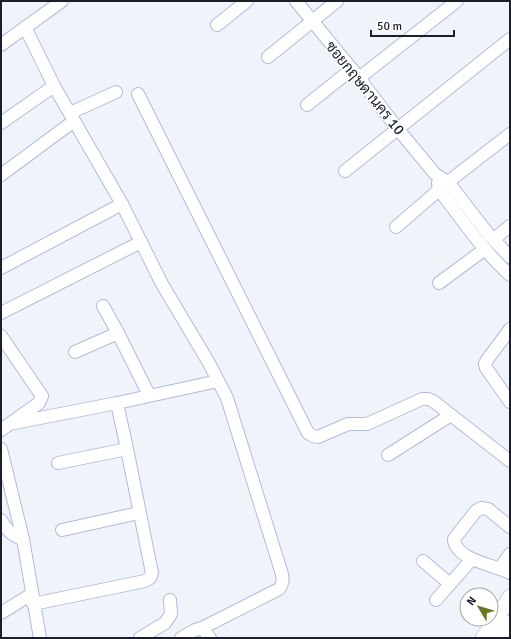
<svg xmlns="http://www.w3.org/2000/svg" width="511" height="639" font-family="Signika,Sarabun,sans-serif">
<rect width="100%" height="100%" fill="#f0f3fa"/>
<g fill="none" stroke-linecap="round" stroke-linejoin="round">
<defs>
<g id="minor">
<path d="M296,1L359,78L397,128L435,174L448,182L489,235L510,257"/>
<path d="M217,25L247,1"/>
<path d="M25,27L54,86L122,204L162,284L209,363L227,398L282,574C283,580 283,584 279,589L202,628"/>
<path d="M1,45L62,1"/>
<path d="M268,57L337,1"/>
<path d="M359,78L457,1"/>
<path d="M138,94L308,433L313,436L318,437L348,424H367L422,399H428L433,401L510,461"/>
<path d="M307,105L352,69"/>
<path d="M70,113L116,92"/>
<path d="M1,123L54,86"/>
<path d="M345,171L510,39"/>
<path d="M1,175L74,121"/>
<path d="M438,183L439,190C462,219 482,250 510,275"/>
<path d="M396,227L448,182L510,134"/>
<path d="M494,239L510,226"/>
<path d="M1,268L122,204"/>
<path d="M439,283L485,249"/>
<path d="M103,306L118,333L149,395"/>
<path d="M1,313L141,242"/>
<path d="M510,329L487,360L485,364L486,368L510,402"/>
<path d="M1,336L42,396L39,403L1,430"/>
<path d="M75,352L118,333"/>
<path d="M9,424L117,403L218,381"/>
<path d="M1,449L23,539L40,638"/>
<path d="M388,455L451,415"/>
<path d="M58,463L127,449"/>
<path d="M1,520C7,530 12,536 23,539"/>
<path d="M510,527L488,509L481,508L476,511L454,539C455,560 495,565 510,573"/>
<path d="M62,530L139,513"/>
<path d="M423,561L450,584"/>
<path d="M500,568L510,554"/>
<path d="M436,600L472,559"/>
<path d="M33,604L145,581L150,578L152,573L127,449L117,403"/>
<path d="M1,613L32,594"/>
<path d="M140,638L165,623L171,614L170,600"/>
<path d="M181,638L195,630L202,628L210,638"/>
</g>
<path id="major" d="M483,638L510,597"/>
<path id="highway" d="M501,638L510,624"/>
</defs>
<use href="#minor" stroke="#afbcdd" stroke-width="14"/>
<use href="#major" stroke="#afbcdd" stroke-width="16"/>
<use href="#highway" stroke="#afbcdd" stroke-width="20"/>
<use href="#minor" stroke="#fff" stroke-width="12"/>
<use href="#major" stroke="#fff" stroke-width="15"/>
<use href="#highway" stroke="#fff" stroke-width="18"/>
</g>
<g text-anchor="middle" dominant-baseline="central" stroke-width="3" stroke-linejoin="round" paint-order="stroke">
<g font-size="15" fill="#1a1f2b" stroke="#fff">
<text transform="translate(365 88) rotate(51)">ซอยกฤษดานคร 10</text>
</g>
</g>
<rect width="511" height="639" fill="none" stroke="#1a1f2b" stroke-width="4"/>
<g transform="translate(479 607) rotate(308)"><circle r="19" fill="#ffffff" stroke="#a3a5aa"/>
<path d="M0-3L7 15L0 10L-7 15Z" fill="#697825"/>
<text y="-6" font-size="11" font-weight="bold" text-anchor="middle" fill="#1a1f2b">N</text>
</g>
<path d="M371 30v6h83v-6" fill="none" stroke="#1a1f2b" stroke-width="2"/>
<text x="377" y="30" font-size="12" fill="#1a1f2b" stroke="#ffffff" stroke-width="3" paint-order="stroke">50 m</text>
</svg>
